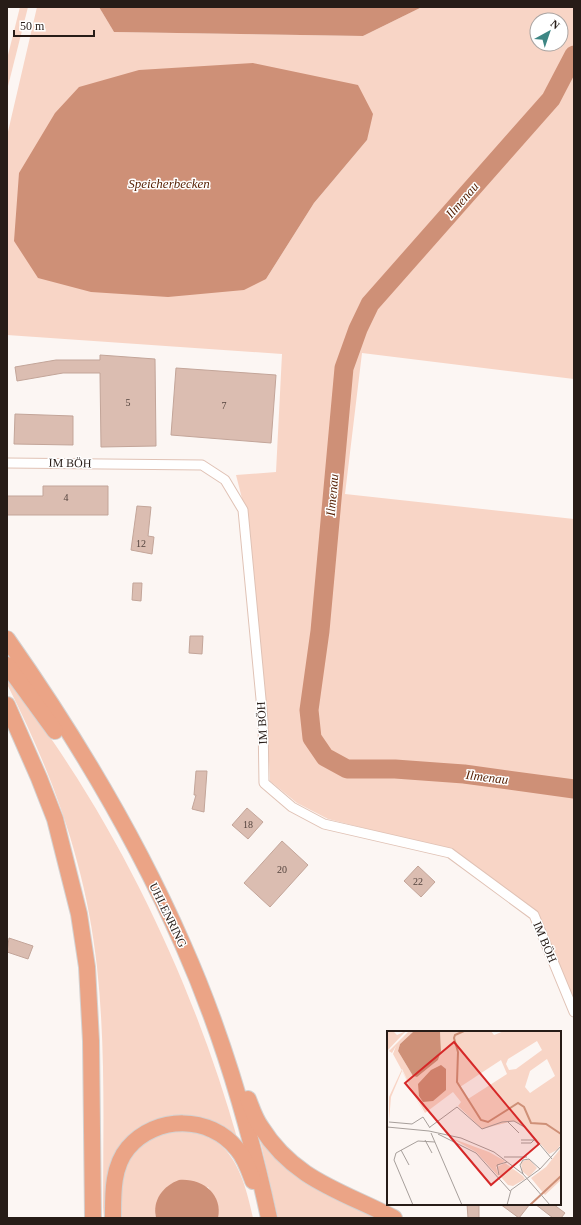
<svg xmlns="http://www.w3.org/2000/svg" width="581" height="1225" font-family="Georgia,serif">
<rect width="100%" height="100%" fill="#fcf6f3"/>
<g fill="#f8d5c6" fill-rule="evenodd">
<path d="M20,7H28L7,90V59Z"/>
<path d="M37,7H99L114,32L363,36L422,7H574V379L362,353L345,494L574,519V1002L535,911L451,850L328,819L297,803L270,781L267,720L248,522L236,475L276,472L282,354L7,335V136ZM537,20H561V44H537ZM358,85L367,140L314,203L266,279Z"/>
<path d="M7,677C27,706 49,734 68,764C143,879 201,1010 238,1141L161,1120L106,1186L103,1218C103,1135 106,1050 97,967C86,865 53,775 7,684Z"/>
<path d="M182,1129C193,1132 204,1134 214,1140C239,1156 247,1191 253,1218H218L216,1199L208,1187L155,1214L156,1218H115C117,1194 123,1153 146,1139C155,1133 171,1132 182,1129Z"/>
<path d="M260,1140L284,1165L384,1218H278Z"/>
</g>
<g fill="#ce9077">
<path d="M99,7H422L363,36L114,32Z"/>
<path d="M253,63L358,85L373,114L367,140L314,203L266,279L244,290L168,297L91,292L38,278L14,241L19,173L55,113L79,87L139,70Z"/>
<path d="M179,1180C202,1178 223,1194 218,1218H156C152,1200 163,1186 179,1180Z"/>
</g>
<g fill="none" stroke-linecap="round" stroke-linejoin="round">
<path stroke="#ce9077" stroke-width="19" d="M574,55L551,99L370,304L358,329L344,368L320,631L309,710L312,738L325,757L347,769H395L464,774L574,789"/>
</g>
<g fill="#dbbdb1" stroke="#c3a599">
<path d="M100,355L155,359L156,446L101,447L100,373H63L17,381L15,367L56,360H100Z"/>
<path d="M176,368L276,375L271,443L171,435Z"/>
<path d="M15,414L73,416V445L14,444Z"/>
<path d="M43,486H108V515H7V496H43Z"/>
<path d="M137,506L151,507L148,536L154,537L152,554L131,550Z"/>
<path d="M133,583H142L141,601L132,600Z"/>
<path d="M190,636H203L202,654L189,653Z"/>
<path d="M196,771H207L204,812L192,809L196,795H194Z"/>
<path d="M247,808L263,822L248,839L232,825Z"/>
<path d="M282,841L308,865L270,907L244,883Z"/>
<path d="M418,866L435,882L421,897L404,881Z"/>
<path d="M9,938L33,946L28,959L7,952Z"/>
<path d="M467,1204H479V1218H468Z"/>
<path d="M500,1204H530L519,1218Z"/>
<path d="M535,1204H553L565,1213L561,1218H553Z"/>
</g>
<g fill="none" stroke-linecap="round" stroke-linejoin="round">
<defs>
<path id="street" d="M7,463L202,465L225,480L243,510L263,720L264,783L292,807L324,824L450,853L534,915L574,1012"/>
<g id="highway">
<path d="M7,639C73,733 137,840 183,945C222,1033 249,1125 269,1218"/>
<path d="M7,665L55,731"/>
<path d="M7,705L39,778L55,819L79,914L87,967L91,1041L93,1218"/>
<path d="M248,1099C252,1109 255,1119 261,1127C294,1180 342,1191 394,1218"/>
<path d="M113,1218C113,1195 112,1167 128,1148C156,1115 210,1115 237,1149C245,1158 249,1170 253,1181"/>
</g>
</defs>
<use href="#street" stroke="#e0c2b5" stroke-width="11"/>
<use href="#highway" stroke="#d4d2d1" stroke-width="18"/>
<use href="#street" stroke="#fff" stroke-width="9"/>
<use href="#highway" stroke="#eba486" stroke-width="16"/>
</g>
<g text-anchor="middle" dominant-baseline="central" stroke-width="3" stroke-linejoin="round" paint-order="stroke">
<g font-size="10" fill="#54443e">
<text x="128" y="402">5</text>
<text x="224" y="405">7</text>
<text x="66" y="497">4</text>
<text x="141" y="543">12</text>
<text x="248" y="824">18</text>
<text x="282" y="869">20</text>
<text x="418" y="881">22</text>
</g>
<g font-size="12" fill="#271c17" stroke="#fff">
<text transform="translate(70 463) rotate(1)">IM BÖH</text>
<text transform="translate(262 723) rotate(-93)">IM BÖH</text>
<text transform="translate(168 915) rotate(64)">UHLENRING</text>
<text transform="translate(545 942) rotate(67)">IM BÖH</text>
</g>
<g font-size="13" font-style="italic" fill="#551e01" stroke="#fff">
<text x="169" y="183">Speicherbecken</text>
<text transform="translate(462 200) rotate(-49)">Ilmenau</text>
<text transform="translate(332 495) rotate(-85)">Ilmenau</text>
<text transform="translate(487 777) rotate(7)">Ilmenau</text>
</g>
</g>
<g transform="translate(387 1031)">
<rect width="174" height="174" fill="#fcf6f3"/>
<path d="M0,0H6L10,4L19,0L0,20ZM22,0H27L13,13L11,20L26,45L30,46L51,29L54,20L53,0H104L107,4L117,0H174V113L170,119L162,123L140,97L126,90L95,98L71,75L74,71L66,61L38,82L6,23L9,15L5,22L2,20ZM150,10L155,19L129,38L122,39L119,33L121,28ZM160,28L168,45L143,62L138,56L143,40ZM114,29L120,43L81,68L73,56ZM15,38L38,85L15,40L4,66L2,90V66ZM64,107L102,121L118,130L109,136L112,146L89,121ZM174,117V149L158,164L144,147L159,136ZM142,128L150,137L142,146L135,140L134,131ZM118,132L136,145L138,148L126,155L121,154L113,145L110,136Z" fill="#f8d5c6" fill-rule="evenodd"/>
<path d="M27,0H53L54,20L51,29L30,46L26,45L11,20L13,13ZM54,34L59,38V59L46,70L36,71L32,65L31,53L44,39Z" fill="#ce9077"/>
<path fill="none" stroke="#ce9077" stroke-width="2" d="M77,0L68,4L67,7L71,21L70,51L94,89L101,91L131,72L137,76L144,92L159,93L174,103M143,174L174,145"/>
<path fill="none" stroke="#a79f9b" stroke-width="1" d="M2,91L25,93L36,86L43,97M121,91L132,102M0,96L42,100L74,107L107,121L136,143M43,96L70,76L95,98L115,91L127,90L139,97L165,128M44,102L75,174M51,103L89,122L123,160M38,109L45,122M134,109H149M134,112H144L147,109M14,119L22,134M117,126H140M153,138L174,115M153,138L142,128L136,129L133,134L136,143L163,174M112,144L110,134L120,131M26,174L7,129L9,122L31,110L48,111M120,174L124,159L153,138"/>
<path fill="#d62828" fill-opacity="0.15" stroke="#d62828" stroke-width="2" d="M67,11L152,113L104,154L18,52Z"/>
<rect width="174" height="174" fill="none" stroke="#271c17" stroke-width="2"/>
</g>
<rect width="581" height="1225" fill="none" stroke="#271c17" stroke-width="16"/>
<g transform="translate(549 32) rotate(40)"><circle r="19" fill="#ffffff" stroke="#a9a4a2"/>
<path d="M0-3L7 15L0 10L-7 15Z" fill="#3d8684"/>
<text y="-6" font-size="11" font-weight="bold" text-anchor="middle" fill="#271c17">N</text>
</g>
<path d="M14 30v6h80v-6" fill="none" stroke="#271c17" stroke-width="2"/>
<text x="20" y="30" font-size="12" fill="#271c17" stroke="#ffffff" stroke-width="3" paint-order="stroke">50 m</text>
</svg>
